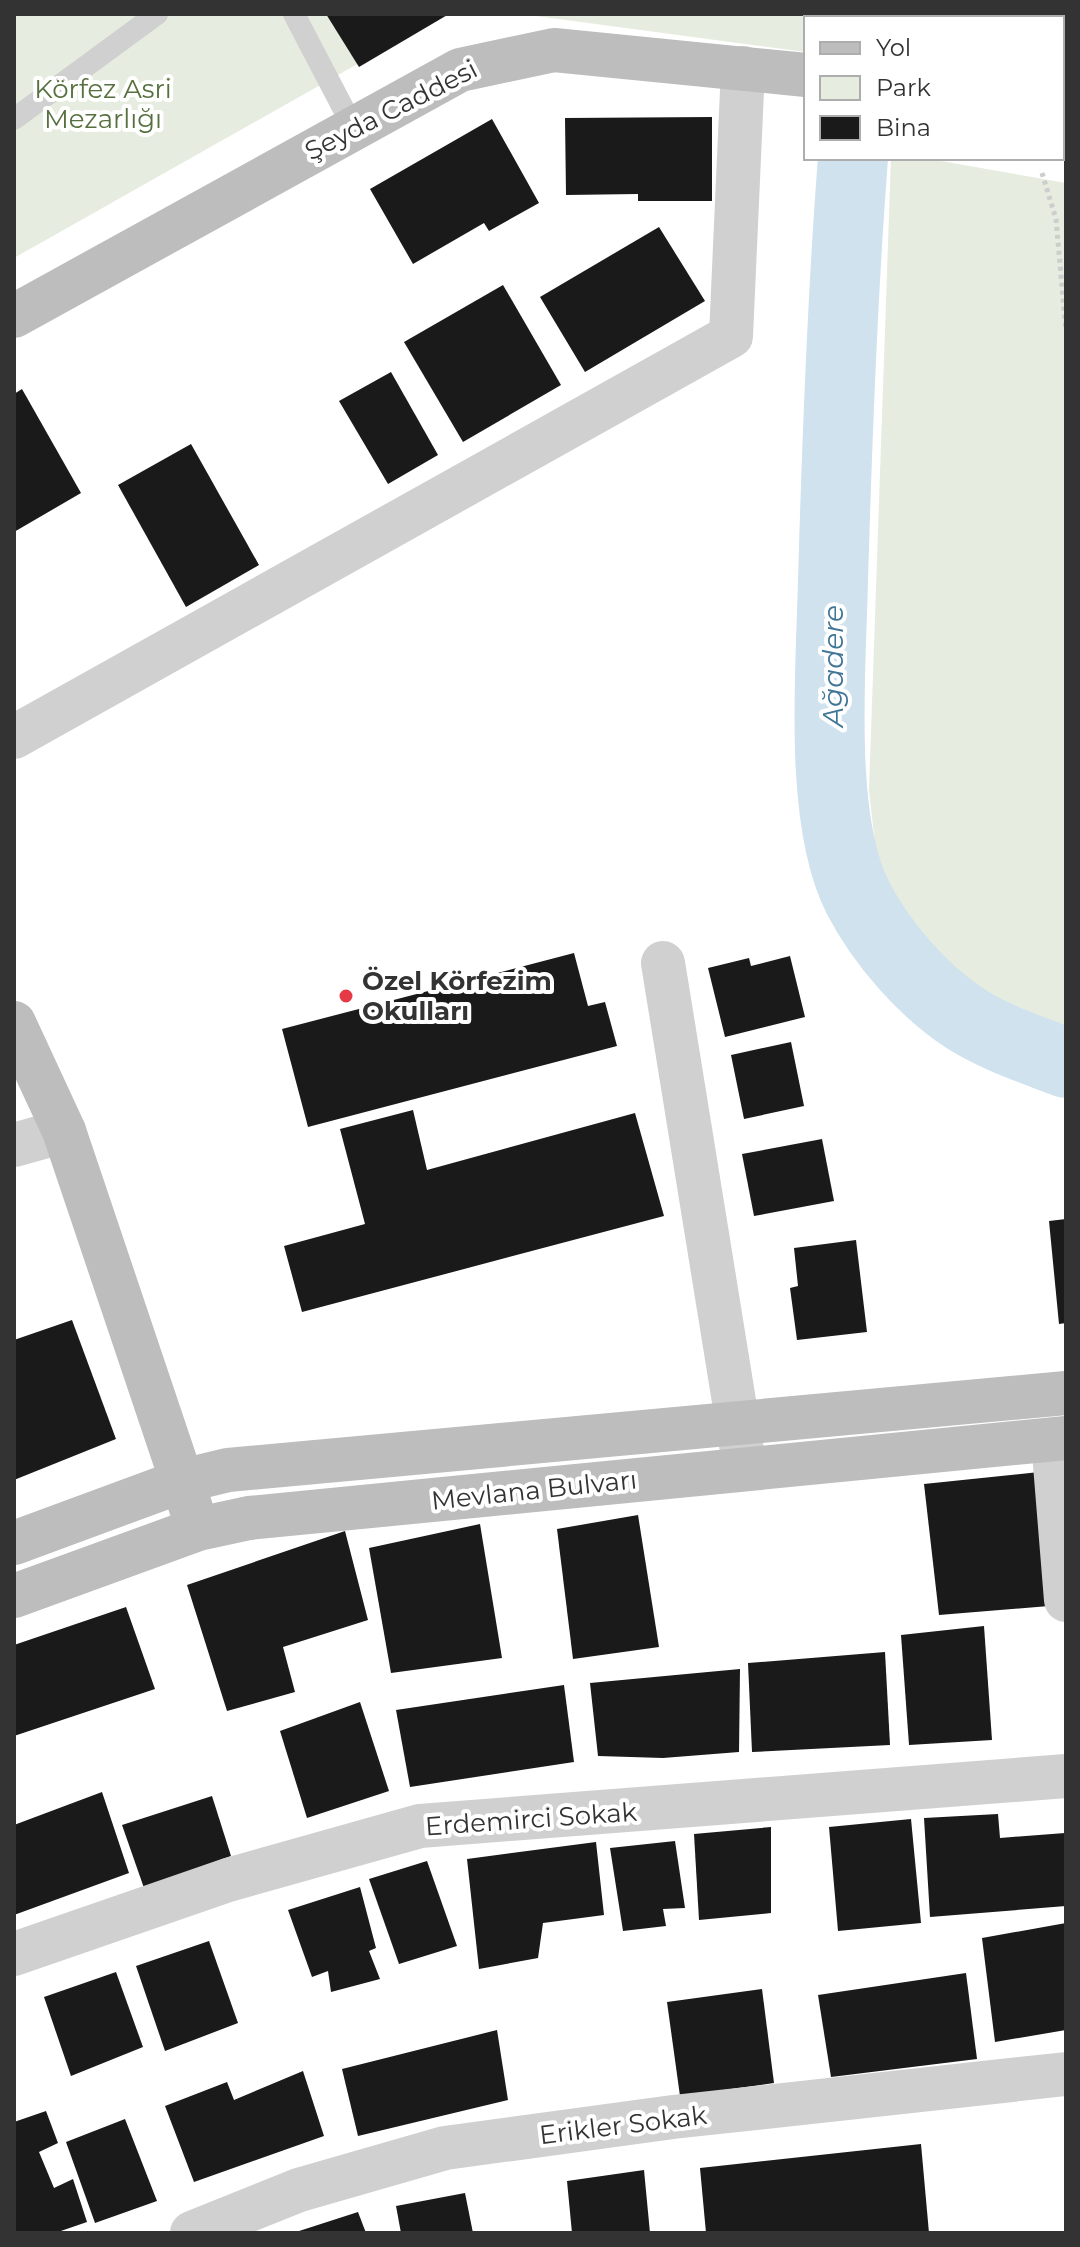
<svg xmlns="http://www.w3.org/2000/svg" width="1080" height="2247" font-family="Montserrat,sans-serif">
<rect width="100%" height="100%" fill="#fff"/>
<g fill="#e6ecdf">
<path d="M14,14H446L14,258Z"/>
<path d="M521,14H969L967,18H806V52Z"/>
<path d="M891,158H924L1066,183V1029L1012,1011L926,948L879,880L869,790Z"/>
</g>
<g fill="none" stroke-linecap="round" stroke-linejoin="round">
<g stroke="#cfe2ee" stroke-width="70">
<path d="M859,14V18"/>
<path d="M853,158C842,299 837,440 833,581C831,670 818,820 858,898C882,944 923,991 966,1019C996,1038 1033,1050 1066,1063"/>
</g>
</g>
<g fill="#1a1a1a">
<path d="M326,14H449L359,67Z"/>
<path d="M712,117V201H638V194L566,195L565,118Z"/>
<path d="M492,119L539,203L489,231L484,223L413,264L370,189Z"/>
<path d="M659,227L705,301L585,372L540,297Z"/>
<path d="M503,285L561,385L463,442L404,342Z"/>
<path d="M391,372L438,455L388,484L339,401Z"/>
<path d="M22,389L81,493L14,532V394Z"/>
<path d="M191,444L259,565L186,607L118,485Z"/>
<path d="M574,953L588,1006L605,1002L617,1046L308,1127L282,1029Z"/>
<path d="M790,956L805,1017L725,1037L708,968L749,958L751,966Z"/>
<path d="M791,1042L804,1106L744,1119L731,1055Z"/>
<path d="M413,1110L427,1170L635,1113L664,1216L302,1312L284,1246L365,1224L340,1129Z"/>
<path d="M822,1139L834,1201L754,1216L742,1154Z"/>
<path d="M1066,1219V1323L1059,1324L1049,1221Z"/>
<path d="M856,1240L867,1332L797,1340L790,1288L798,1286L794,1248Z"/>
<path d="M72,1320L116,1439L14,1480V1340Z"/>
<path d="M1039,1472L1049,1606L939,1615L924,1484Z"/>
<path d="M638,1515L659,1647L573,1659L557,1529Z"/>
<path d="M480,1524L502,1658L391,1673L369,1548Z"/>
<path d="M345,1531L368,1620L283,1647L295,1692L227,1711L187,1585Z"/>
<path d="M126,1607L155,1689L14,1736V1645Z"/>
<path d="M984,1626L992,1740L909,1745L901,1635Z"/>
<path d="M885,1652L890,1745L752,1752L748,1663Z"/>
<path d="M740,1669L739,1752L663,1758L598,1756L590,1683Z"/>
<path d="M564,1685L574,1762L410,1787L396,1710Z"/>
<path d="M360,1702L389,1791L307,1818L280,1731Z"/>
<path d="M102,1792L129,1873L14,1915V1825Z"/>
<path d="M212,1796L231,1856L144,1888L122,1825Z"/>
<path d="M998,1814L1000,1838L1065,1833L1066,1906L930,1917L924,1818Z"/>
<path d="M911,1819L921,1923L838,1931L829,1827Z"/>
<path d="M771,1827V1913L699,1920L694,1834Z"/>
<path d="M675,1841L685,1908L663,1909L666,1926L623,1931L610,1848Z"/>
<path d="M596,1842L604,1915L543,1923L538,1958L479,1969L467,1859Z"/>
<path d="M427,1861L457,1946L399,1964L369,1879Z"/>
<path d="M360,1887L376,1948L369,1951L380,1979L331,1992L328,1971L312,1977L288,1910Z"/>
<path d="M1066,1923V2030L995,2042L982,1938Z"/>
<path d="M209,1941L238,2023L165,2051L136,1966Z"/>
<path d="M116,1972L143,2047L71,2076L44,1997Z"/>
<path d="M966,1973L977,2059L831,2077L818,1995Z"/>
<path d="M762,1989L774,2083L680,2096L667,2002Z"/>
<path d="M497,2030L508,2100L358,2136L342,2069Z"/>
<path d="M303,2071L324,2136L194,2182L165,2106L227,2082L234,2100Z"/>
<path d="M46,2111L58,2143L39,2152L54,2188L73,2179L87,2222L55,2233H14V2122Z"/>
<path d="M125,2119L157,2201L95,2223L66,2142Z"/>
<path d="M921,2144L929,2233H706L700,2168Z"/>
<path d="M644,2170L650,2233H572L567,2181Z"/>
<path d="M465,2193L473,2233H401L396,2206Z"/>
<path d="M358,2212L366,2233H296V2232Z"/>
</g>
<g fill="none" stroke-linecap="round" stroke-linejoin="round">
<path stroke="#cdcdcd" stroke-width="5" stroke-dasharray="4 4" stroke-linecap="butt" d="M1042,173L1056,219L1066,331"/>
<g stroke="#d0d0d0" stroke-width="22">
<path d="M294,14L353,127"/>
<path d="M14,119L157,14"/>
</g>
<g stroke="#d0d0d0" stroke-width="44">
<path d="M1021,18L1022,14"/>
<path d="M14,737L731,336L743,68"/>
<path d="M663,963L745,1469"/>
<path d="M14,1145L64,1131"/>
<path d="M1053,1440L1066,1600"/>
<path d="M14,1954L228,1880L420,1826L1066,1776"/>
<path d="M192,2233L299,2190L445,2148L673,2117L1066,2074"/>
</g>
<g stroke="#bdbdbd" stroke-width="44">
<path d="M1062,92L1066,93"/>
<path d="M1062,137L1066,138"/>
<path d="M14,316L460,70L554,50L806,75"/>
<path d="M14,1023L64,1131L191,1508"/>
<path d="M14,1543L182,1481L228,1470L1066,1393"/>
<path d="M14,1596L198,1529L249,1518L1066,1438"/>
</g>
</g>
<circle fill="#e63946" stroke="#fff" stroke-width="3" cx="346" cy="996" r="8"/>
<g text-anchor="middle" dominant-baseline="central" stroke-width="8" stroke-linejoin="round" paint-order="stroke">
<g font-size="26" fill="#56703f" stroke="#fff">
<text x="103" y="89">Körfez Asri<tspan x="103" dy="30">Mezarlığı</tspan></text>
</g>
<g font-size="26" fill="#333" stroke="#fff">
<text transform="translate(391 110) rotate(-27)">Şeyda Caddesi</text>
<text transform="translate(534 1490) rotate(-6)">Mevlana Bulvarı</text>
<text transform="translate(531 1819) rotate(-4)">Erdemirci Sokak</text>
<text transform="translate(623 2125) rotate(-7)">Erikler Sokak</text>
</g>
<g font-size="26" font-weight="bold" fill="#333" stroke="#fff" text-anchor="start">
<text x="362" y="981">Özel Körfezim<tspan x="362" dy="30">Okulları</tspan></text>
</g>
<g font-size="28" font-style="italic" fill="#3f7597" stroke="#fff">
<text transform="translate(833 666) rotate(-90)">Ağadere</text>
</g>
</g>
<rect width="1080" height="2247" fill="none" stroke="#333333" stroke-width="32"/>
<rect x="804" y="16" width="260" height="144" fill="#ffffff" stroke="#adadad" stroke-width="2"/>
<rect x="820" y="42" width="40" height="12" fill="#bdbdbd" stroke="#adadad" stroke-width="2"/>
<text x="876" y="56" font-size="24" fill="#333333">Yol</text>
<rect x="820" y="76" width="40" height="24" fill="#e6ecdf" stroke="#adadad" stroke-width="2"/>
<text x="876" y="96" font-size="24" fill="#333333">Park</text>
<rect x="820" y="116" width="40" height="24" fill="#1a1a1a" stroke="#adadad" stroke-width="2"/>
<text x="876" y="136" font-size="24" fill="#333333">Bina</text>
</svg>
